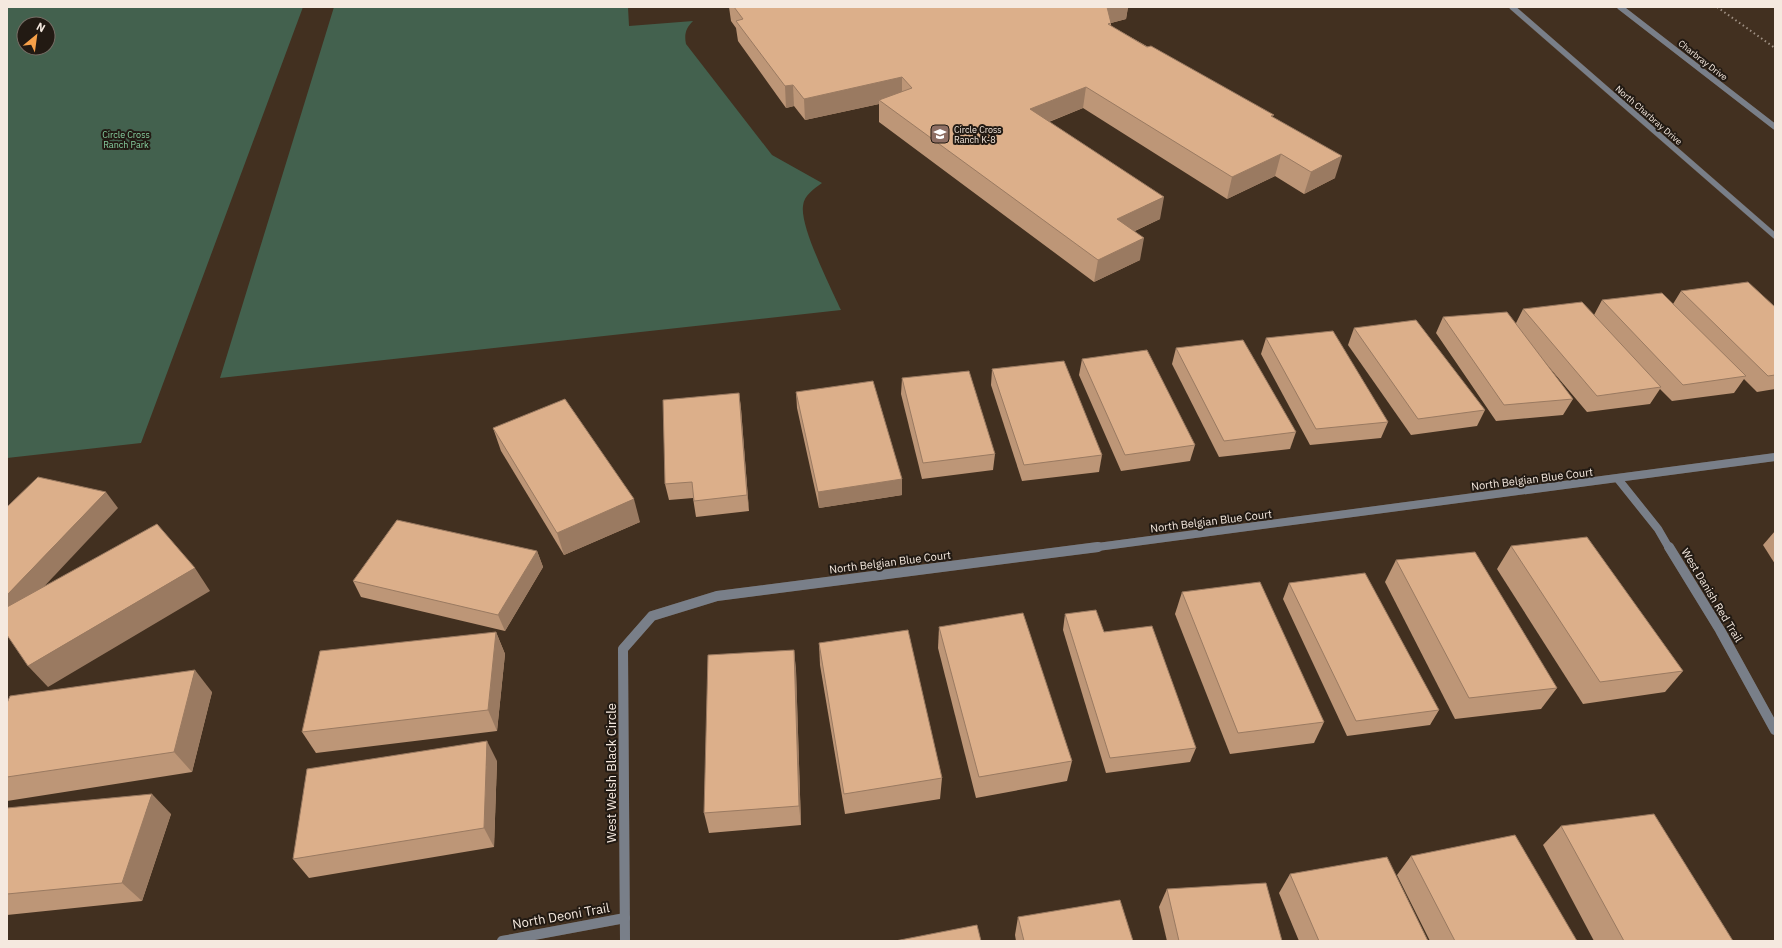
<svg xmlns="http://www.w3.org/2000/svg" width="1782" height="948" font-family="'IBM Plex Sans',sans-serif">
<rect width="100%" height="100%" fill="#423020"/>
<g fill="#43614e" fill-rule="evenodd">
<path d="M7,7H303L141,443L7,458ZM24,24H48V48H24Z"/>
<path d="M334,7H628L629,26L693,21C686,28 684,34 686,44L772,155L822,183C814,189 804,195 803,206C800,227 831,288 841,310L220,378Z"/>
</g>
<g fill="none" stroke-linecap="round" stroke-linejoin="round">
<defs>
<path id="service" d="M1620,7L1775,127"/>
<path id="minor-far2" d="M1512,7L1775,236"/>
<g id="minor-far1">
<path d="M1618,479L1658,529L1669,548"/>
<path d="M1090,548L1775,457"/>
</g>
<g id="minor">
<path d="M1669,547L1720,630L1775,730"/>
<path d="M502,941L625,918"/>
<path d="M625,941L623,649L652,616L717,596L1098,547"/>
</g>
</defs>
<use href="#service" stroke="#5f4e3f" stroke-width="6"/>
<use href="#minor-far2" stroke="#5f4e3f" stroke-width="6"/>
<use href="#minor-far1" stroke="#5f4e3f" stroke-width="8"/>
<use href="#minor" stroke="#5f4e3f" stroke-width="10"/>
<use href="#service" stroke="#797f89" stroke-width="5.5"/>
<use href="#minor-far2" stroke="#797f89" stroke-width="5.5"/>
<use href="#minor-far1" stroke="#797f89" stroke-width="8"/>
<use href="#minor" stroke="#797f89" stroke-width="10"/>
<path stroke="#9f9083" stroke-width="2" stroke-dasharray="1.5 3" stroke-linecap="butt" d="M1717,7L1775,48"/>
</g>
<g fill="#bd9677">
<path d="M729,7H1128L1126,19L1111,23V26L1273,117L1335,178L1304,194L1275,176L1227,199L1083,108L1049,122L1160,219L1135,231L1140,260L1094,282L879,122V104L805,120L794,106L786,108L738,41L736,28L731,21Z"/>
<path d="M1681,291L1775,307V389L1757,392L1744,379L1734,393L1672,401L1660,389L1650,404L1587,412L1538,354L1573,399L1563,415L1496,421L1436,333L1443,317L1516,323L1523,309L1594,315L1602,300L1673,304Z"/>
<path d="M1354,328L1485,410L1477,426L1411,435L1348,345Z"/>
<path d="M1266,338L1388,422L1381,438L1310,445L1261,354Z"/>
<path d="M1176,348L1296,432L1290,449L1219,457L1172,364Z"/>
<path d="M1082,359L1195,445L1190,461L1121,471L1079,375Z"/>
<path d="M992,369L1102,455L1099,472L1022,481L991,385Z"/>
<path d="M902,378L995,454L993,470L922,479L901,394Z"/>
<path d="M796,392L902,479V495L819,508L797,408Z"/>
<path d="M739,393L741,409L749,511L696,517L693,498L669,500L665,484Z"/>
<path d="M493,428L640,522L564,555L501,451Z"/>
<path d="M1775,531V564L1763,545Z"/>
<path d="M1511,546L1683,671L1665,692L1583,704L1497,569Z"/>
<path d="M537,551L543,567L505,631L361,597L353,581Z"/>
<path d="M1396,560L1557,688L1541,709L1455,719L1385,582Z"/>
<path d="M1289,583L1439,710L1430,725L1347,736L1283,599Z"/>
<path d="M1182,592L1324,722L1314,743L1230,754L1175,614Z"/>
<path d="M1065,614L1104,632L1196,748L1190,762L1106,773L1063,630Z"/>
<path d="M939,627L1072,761L1067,781L976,798L938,648Z"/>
<path d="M496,632L505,654L497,731L316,753L302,732Z"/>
<path d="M819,643L942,778L940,799L845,814L820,665Z"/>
<path d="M794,650L796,671L801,825L709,833L704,813Z"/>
<path d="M212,692L192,772L7,801V703Z"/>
<path d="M497,761L494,847L309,878L293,859Z"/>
<path d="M7,808L171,814L142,901L7,915Z"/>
<path d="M1561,826L1733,941H1594L1543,845Z"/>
<path d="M1411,856L1577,941H1430L1397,875Z"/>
<path d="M1290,874L1428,941H1299L1279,893Z"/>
<path d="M1167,889L1282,941H1167L1159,907Z"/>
<path d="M1018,917L1133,941H1016L1015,935Z"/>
</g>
<g fill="#9a7a61">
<path d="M1105,7H1128L1126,19L1103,25Z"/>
<path d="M902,77V98L879,100V104L805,120L804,99Z"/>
<path d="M793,85L794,106L786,108L785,86Z"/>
<path d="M1086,87L1083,108L1028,130L1030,109Z"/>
<path d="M1281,154L1275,176L1227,199L1232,177Z"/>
<path d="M1342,156L1335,178L1304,194L1311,172Z"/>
<path d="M1164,197L1160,219L1113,241L1117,219Z"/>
<path d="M1144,238L1140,260L1094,282L1098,260Z"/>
<path d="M739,393L741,409L749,511L747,495Z"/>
<path d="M902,479V495L819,508L818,492Z"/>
<path d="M106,492L118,508L7,626V595Z"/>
<path d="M634,499L640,522L564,555L557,533Z"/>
<path d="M537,551L543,567L505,631L498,615Z"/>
<path d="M195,568L210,591L48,687L28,666Z"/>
<path d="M496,632L505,654L497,731L488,710Z"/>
<path d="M794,650L796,671L801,825L799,806Z"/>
<path d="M195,670L212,692L192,772L174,752Z"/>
<path d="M487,741L497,761L494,847L484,828Z"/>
<path d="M152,794L171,814L142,901L122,883Z"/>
</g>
<g fill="#dcaf8a" stroke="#9a7a61">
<path d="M734,7H1107L1111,23L1108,24L1147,47L1151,46L1274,115L1271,116L1342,156L1311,172L1281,154L1232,177L1086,87L1030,109L1164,197L1117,219L1144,238L1098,260L879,100L912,88L902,77L804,99L793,85L785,86L736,21L743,19Z"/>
<path d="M1748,282L1775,307V375L1768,376L1681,291Z"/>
<path d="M1662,293L1746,376L1683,385L1602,300Z"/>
<path d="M1582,302L1661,387L1597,396L1523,309Z"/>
<path d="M1507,312L1573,399L1504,405L1443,317Z"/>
<path d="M1416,320L1485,410L1418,419L1354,328Z"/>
<path d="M1333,331L1388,422L1316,429L1266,338Z"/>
<path d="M1243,340L1296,432L1224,441L1176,348Z"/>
<path d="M1147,350L1195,445L1125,455L1082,359Z"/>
<path d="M1064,361L1102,455L1024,465L992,369Z"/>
<path d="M969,371L995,454L923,463L902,378Z"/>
<path d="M873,381L902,479L818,492L796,392Z"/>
<path d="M739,393L747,495L694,501L692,482L665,484L663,400Z"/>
<path d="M565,399L634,499L557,533L493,428Z"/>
<path d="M38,477L106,492L7,595V507Z"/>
<path d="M397,520L537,551L498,615L353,581Z"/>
<path d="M157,524L195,568L28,666L7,635V607Z"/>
<path d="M1587,537L1683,671L1600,682L1511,546Z"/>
<path d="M1475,552L1557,688L1469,698L1396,560Z"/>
<path d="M1365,573L1439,710L1356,721L1289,583Z"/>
<path d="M1260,582L1324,722L1238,733L1182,592Z"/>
<path d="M1096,610L1104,632L1152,626L1196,748L1110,758L1065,614Z"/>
<path d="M1023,613L1072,761L979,777L939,627Z"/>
<path d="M908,630L942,778L844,794L819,643Z"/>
<path d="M496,632L488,710L302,732L320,651Z"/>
<path d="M794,650L799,806L704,813L708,655Z"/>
<path d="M195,670L174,752L7,777V703L10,696Z"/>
<path d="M487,741L484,828L293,859L307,769Z"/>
<path d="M152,794L122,883L7,894V808Z"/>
<path d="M1654,814L1733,941H1624L1561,826Z"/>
<path d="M1515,835L1577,941H1455L1411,856Z"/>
<path d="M1387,857L1428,941H1319L1290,874Z"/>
<path d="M1266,883L1282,941H1179L1167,889Z"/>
<path d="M1120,900L1133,941H1024L1018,917Z"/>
<path d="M977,925L981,941H895Z"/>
</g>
<defs>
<symbol id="school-square" viewBox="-11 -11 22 22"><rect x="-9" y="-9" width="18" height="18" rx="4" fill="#8d6e63" stroke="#221a13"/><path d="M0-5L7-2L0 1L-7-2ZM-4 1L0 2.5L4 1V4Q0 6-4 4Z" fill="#fff"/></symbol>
</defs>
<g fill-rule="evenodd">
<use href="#school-square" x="929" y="123" width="22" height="22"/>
</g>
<g text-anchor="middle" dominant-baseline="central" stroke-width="4" stroke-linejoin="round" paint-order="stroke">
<g font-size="9" fill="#f5e9df" stroke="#221a13">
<text transform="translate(1703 60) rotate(38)">Charbray Drive</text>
<text transform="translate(1649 115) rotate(41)">North Charbray Drive</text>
</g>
<g font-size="9" fill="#f5e9df" stroke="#221a13" text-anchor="start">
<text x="954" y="129">Circle Cross<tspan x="954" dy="10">Ranch K-8</tspan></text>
</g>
<g font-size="9" fill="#88d3a3" stroke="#221a13">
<text x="126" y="134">Circle Cross<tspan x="126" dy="10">Ranch Park</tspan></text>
</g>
<g font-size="11" fill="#f5e9df" stroke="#221a13">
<text transform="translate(1532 479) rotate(-7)">North Belgian Blue Court</text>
<text transform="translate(1211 521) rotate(-7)">North Belgian Blue Court</text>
<text transform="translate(890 562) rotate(-7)">North Belgian Blue Court</text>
<text transform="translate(1712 595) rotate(59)">West Danish Red Trail</text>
</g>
<g font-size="13" fill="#f5e9df" stroke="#221a13">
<text transform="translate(611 773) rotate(-90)">West Welsh Black Circle</text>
<text transform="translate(561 916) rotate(-10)">North Deoni Trail</text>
</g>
</g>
<rect width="1782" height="948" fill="none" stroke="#f5e9df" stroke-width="16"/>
<g transform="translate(36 36) rotate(29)"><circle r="19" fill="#221a13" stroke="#766d65"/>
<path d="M0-3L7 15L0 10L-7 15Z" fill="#f7a149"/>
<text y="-6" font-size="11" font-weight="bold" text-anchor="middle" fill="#f5e9df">N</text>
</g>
</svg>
